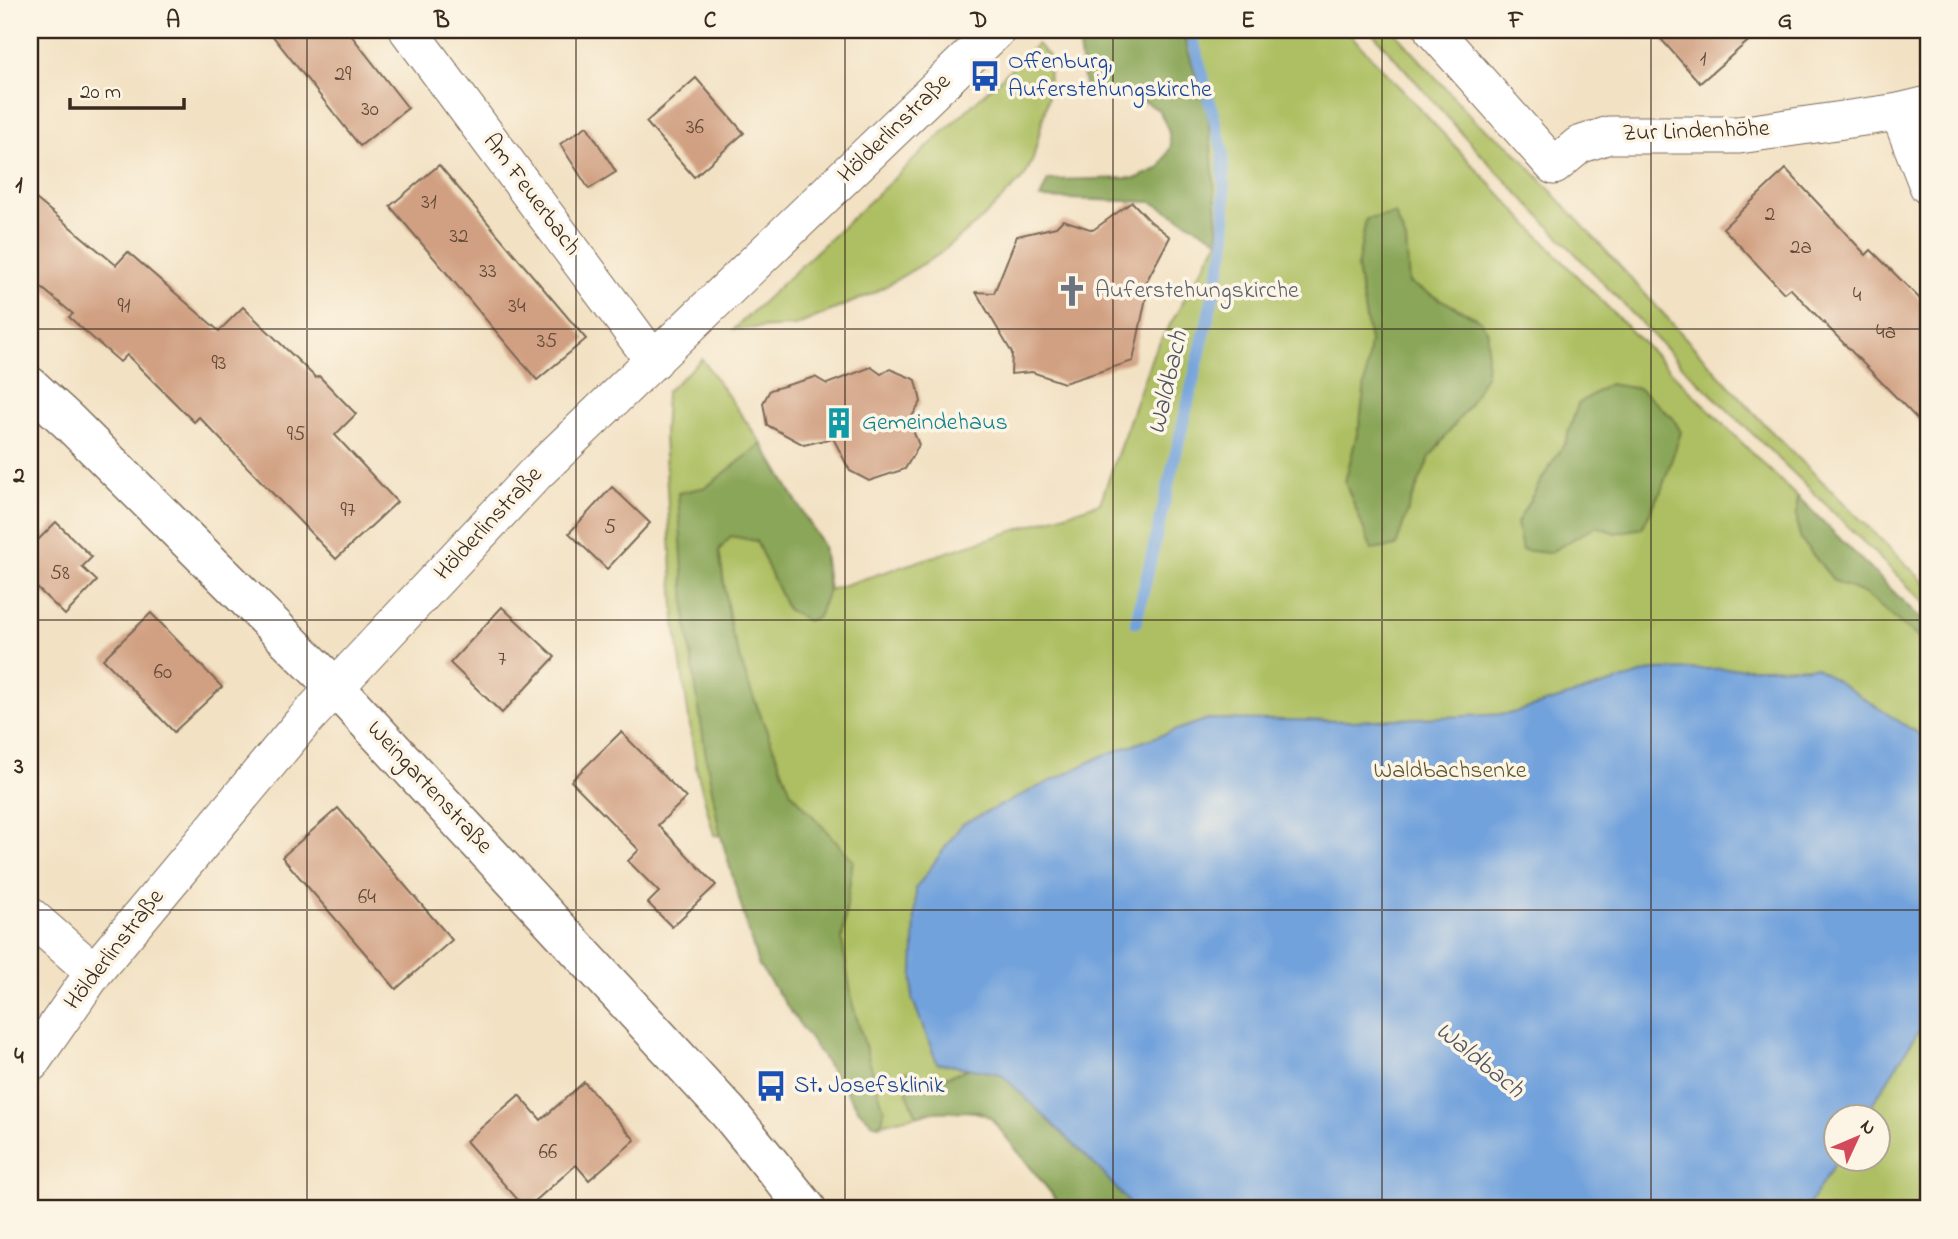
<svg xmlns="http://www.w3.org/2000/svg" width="1958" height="1239" font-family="'Indie Flower',sans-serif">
<rect width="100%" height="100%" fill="#fcf5e5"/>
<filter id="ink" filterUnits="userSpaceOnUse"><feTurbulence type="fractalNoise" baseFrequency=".0143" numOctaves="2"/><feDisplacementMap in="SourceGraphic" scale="14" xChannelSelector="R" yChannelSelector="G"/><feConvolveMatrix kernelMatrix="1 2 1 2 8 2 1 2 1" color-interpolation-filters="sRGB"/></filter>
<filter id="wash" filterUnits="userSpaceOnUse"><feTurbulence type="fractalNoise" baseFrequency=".00686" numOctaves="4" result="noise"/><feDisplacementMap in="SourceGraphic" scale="28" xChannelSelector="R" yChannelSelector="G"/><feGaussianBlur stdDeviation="1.57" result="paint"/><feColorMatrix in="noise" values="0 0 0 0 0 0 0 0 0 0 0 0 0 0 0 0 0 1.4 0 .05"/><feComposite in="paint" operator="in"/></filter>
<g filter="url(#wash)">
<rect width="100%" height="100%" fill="#f2e1c3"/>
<g fill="#adbf62" stroke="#747440" stroke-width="2" fill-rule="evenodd">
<path d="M1181,30H1346L1570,269L1731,432L1928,626V1209H1064L991,1118C960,1101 910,1117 878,1125L872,1123L737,837L714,835L696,767L675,623L664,437L666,392L702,359L762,444L823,546L829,590L1100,503L1153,354L1219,240L1185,37ZM1836,1116H1878V1158H1836Z"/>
<path d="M1370,30H1393L1475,121L1510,146L1766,426L1928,586V606L1807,486L1684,368L1474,147Z"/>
<path d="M1037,44L1049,56L1048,98L1033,159L1025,176L983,218L938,255L874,293L795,326L734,329Z"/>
</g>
<g fill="#8aa658" stroke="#62683b" stroke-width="2">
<path d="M1076,30H1181L1208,112L1219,240L1152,202L1040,198L1048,180L1137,178L1160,168L1171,146L1168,129L1159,110L1128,93L1086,90Z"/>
<path d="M1395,214L1406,240L1409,283L1480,320L1488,332L1486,374L1468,407L1430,457L1411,501L1396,546L1372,550L1345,482L1360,422L1370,342L1357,268L1366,219Z"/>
<path d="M1609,384L1640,389L1673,418L1681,432L1661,491L1642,528L1615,533L1596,526L1549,553L1522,550L1517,523L1540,482L1565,443L1578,404Z"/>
<path d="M762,444L823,546L828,591L818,617L807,621L787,609L756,541L731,536L719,550L731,630L749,686L791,792L853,860L842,940L853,1005L884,1110L883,1119L878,1125L872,1123L859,1110L758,964L720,833L707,763L686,620L678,493L706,487Z"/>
<path d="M1797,496L1928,626V644L1927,645L1865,594L1834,581L1801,540L1797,524Z"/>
<path d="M989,1061L1155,1209H1064L991,1118L979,1111L928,1112L917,1116L907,1093V1071L922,1086Z"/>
</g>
<path fill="#72a2dc" stroke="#56667d" stroke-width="2" d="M1815,667L1928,740V1016L1865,1116H1836V1158L1838,1159L1806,1209H1134L1100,1170L1001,1074L937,1063L912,998L916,888L962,824L1104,755L1208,719L1352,721L1509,714L1654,670Z"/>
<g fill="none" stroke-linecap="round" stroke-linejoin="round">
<path stroke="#72a2dc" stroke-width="12" d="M1136,622L1226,242L1223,151L1193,40L1188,30"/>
</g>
<g id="blocks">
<g fill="#d1a082">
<path d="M268,30H347L408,108L360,146Z"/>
<path d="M1653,30H1761L1700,83Z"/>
<path d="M696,78L744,133L694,177L646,122Z"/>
<path d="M587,126L616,172L589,189L560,144Z"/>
<path d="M439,165L586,339L537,380L390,206Z"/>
<path d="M1786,169L1866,255L1871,250L1928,307V430L1790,288L1784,293L1723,228Z"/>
<path d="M30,194L116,265L128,252L219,331L243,307L316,378L319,376L356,414L335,435L397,502L336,559L199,417L194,422L127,355L120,362L69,317L73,314L30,278Z"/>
<path d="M1132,202L1150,221L1170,237L1145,284L1148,288L1133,361L1064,383L1032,372L1011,374L1012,353L976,292L994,293L1017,236L1056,227L1063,220L1093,230Z"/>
<path d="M871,367L881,374L890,369L916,380L921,402L909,421L919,445L905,469L869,481L850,471L833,438L804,445L767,425L763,403L770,390L815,377L827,384Z"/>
<path d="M612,487L650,523L607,569L569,533Z"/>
<path d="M56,522L92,557L82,567L97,581L65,615L30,581V548Z"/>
<path d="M502,607L555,657L502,713L450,663Z"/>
<path d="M151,613L222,687L174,732L103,659Z"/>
<path d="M621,732L686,798L658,825L716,885L672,927L648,903L659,892L628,861L639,850L571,781Z"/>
<path d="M338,808L452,940L396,989L282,857Z"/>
<path d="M584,1082L635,1140L589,1180L576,1165L526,1209L466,1141L519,1095L541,1120Z"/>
</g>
</g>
</g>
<g filter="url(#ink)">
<use href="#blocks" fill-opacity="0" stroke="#7b6a58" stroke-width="2"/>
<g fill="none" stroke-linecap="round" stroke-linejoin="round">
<defs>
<g id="minor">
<path d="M408,30L654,361"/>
<path d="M1433,30L1554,166L1579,145L1609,135H1739L1899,112L1928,105"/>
<path d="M1899,112L1928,186"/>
<path d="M30,916L94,972"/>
<path d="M30,1064L94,972L302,723L535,474L997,30"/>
</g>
<path id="tertiary" d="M30,386L68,421L336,688L729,1113L807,1209"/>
</defs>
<use href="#minor" stroke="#7b6a58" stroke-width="39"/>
<use href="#tertiary" stroke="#7b6a58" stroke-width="41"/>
<use href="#minor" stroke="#fff" stroke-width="37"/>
<use href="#tertiary" stroke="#fff" stroke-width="38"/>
</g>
</g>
<path fill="none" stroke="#3b2a1e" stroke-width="2" stroke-opacity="0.55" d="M307,30V1209M576,30V1209M845,30V1209M1113,30V1209M1382,30V1209M1651,30V1209M30,329H1928M30,620H1928M30,910H1928"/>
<defs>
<symbol id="bus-bare" viewBox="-9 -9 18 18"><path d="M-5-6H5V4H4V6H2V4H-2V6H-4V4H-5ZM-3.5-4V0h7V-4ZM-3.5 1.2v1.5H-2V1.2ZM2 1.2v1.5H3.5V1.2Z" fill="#1a4fb4" stroke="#fcf5e5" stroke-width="2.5" paint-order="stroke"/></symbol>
<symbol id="church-bare" viewBox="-9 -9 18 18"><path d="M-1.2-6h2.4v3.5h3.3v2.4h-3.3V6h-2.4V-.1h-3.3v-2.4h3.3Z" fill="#6b7280" stroke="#fcf5e5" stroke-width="2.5" paint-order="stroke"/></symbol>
<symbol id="building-bare" viewBox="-9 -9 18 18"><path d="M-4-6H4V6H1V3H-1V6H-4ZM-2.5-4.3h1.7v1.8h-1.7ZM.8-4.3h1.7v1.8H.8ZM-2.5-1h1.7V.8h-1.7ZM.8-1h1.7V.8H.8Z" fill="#0f9aa8" stroke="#fcf5e5" stroke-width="2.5" paint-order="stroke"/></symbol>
</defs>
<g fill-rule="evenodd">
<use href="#bus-bare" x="963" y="54" width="44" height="44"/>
<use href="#church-bare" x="1050" y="269" width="44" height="44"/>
<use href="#building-bare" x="817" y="401" width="44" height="44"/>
<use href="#bus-bare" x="749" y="1064" width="44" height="44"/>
</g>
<g text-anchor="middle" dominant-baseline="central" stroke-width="7" stroke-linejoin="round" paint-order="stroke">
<g font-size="21" fill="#604837">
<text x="1703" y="60">1</text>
<text x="343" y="75">29</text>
<text x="370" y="110">30</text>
<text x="695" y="128">36</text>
<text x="429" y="203">31</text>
<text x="1770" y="215">2</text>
<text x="459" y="237">32</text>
<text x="1801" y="248">2a</text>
<text x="488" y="272">33</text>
<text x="1857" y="296">4</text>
<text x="124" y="307">91</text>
<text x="517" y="307">34</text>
<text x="1886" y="333">4a</text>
<text x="547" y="342">35</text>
<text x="219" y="364">93</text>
<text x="296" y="435">95</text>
<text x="348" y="511">97</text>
<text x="610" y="528">5</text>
<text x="60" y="574">58</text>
<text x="502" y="660">7</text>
<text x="163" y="673">60</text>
<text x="367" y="898">64</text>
<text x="548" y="1153">66</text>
</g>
<g font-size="24" fill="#164399" stroke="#fcf5e5" text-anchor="start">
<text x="1008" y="62">Offenburg,<tspan x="1008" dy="28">Auferstehungskirche</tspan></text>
<text x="794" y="1086">St. Josefsklinik</text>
</g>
<g font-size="24" fill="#3b2a1e" stroke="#fcf5e5">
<text transform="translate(895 129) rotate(-44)">Hölderlinstraße</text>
<text transform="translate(1696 132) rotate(-2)">Zur Lindenhöhe</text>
<text transform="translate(531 195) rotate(53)">Am Feuerbach</text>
<text transform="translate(489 524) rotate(-47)">Hölderlinstraße</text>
<text transform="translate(429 788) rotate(47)">Weingartenstraße</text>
<text transform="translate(115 950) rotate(-52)">Hölderlinstraße</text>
</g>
<g font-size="24" fill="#5b616d" stroke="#fcf5e5" text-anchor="start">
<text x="1095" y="291">Auferstehungskirche</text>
</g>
<g font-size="24" fill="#0d838f" stroke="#fcf5e5" text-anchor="start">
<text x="862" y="423">Gemeindehaus</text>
</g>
<g font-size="24" fill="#5d5732" stroke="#fcf5e5">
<text x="1450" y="771">Waldbachsenke</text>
</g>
<g font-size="26" font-style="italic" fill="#4e5460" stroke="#fcf5e5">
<text transform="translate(1169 383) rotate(-77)">Waldbach</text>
<text transform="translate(1479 1061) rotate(39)">Waldbach</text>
</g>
</g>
<rect width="1958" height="1239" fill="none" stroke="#fcf5e5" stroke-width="77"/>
<g transform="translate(1857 1138) rotate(46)"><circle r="33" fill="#fcf5e5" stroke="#afa495" stroke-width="2"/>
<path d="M0-5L12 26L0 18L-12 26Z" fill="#d1495b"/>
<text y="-10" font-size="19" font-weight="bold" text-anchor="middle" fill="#3b2a1e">N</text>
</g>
<path d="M70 98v10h114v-10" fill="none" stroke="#3b2a1e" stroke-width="3.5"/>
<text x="80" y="98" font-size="21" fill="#3b2a1e" stroke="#fcf5e5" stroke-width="5" paint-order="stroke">20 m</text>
<rect x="38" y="38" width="1882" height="1162" fill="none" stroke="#3b2a1e" stroke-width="2.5"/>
<g font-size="23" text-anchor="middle" font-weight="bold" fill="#3b2a1e">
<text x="173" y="27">A</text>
<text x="442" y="27">B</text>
<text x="710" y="27">C</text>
<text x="979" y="27">D</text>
<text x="1248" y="27">E</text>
<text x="1516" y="27">F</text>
<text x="1785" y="27">G</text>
<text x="19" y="192">1</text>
<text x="19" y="482">2</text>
<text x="19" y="773">3</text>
<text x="19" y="1063">4</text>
</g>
</svg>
